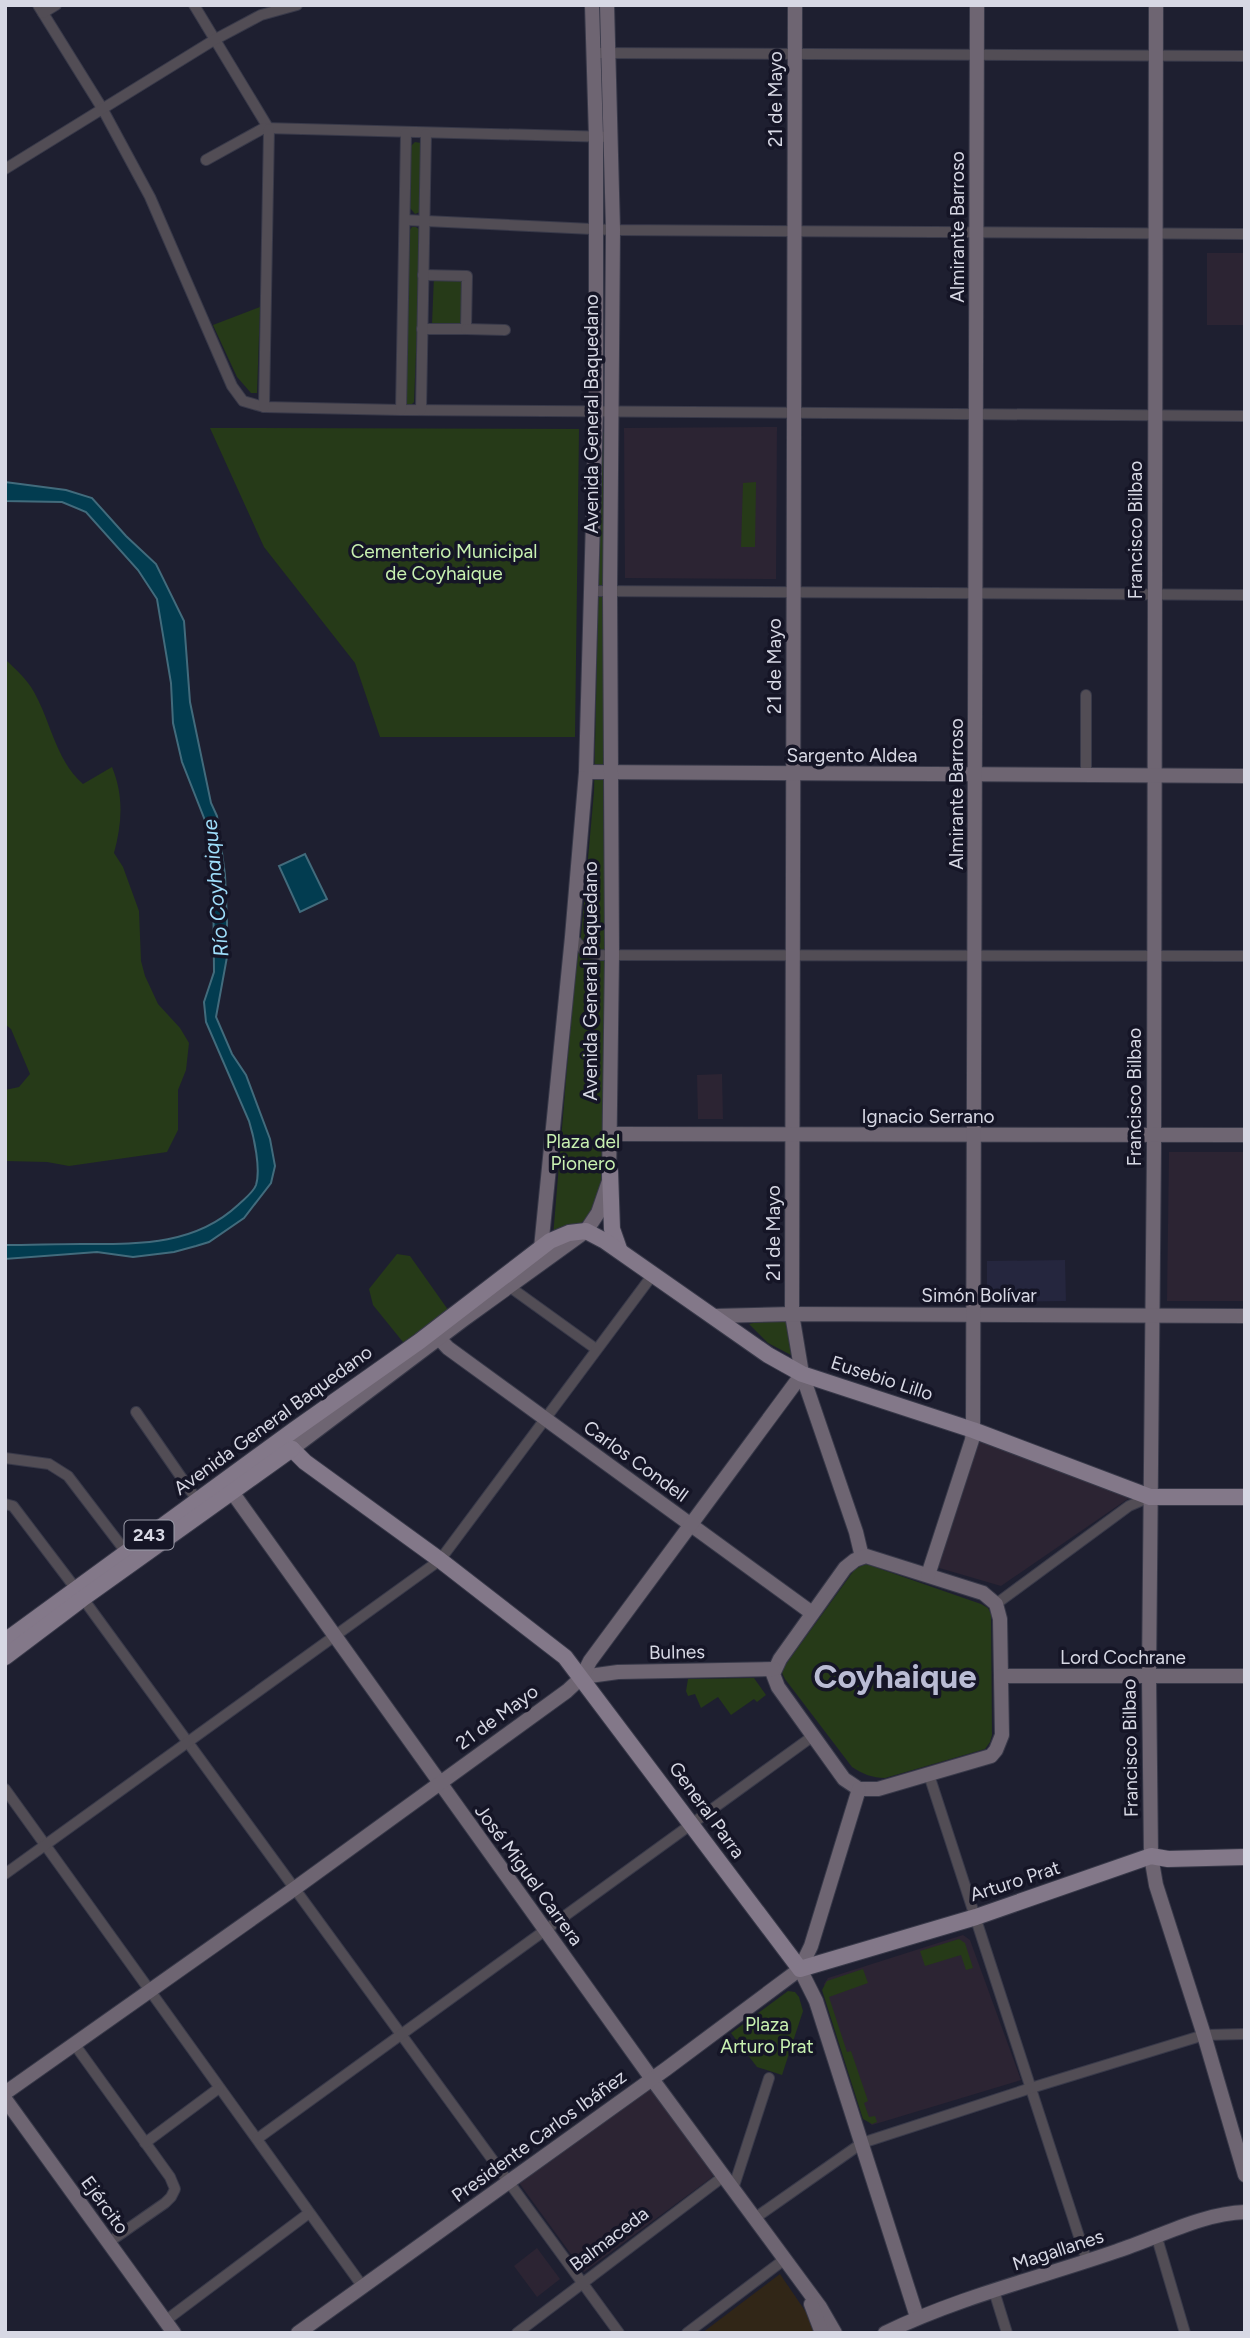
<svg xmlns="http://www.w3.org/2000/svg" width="1250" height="2338" font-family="Figtree,sans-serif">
<rect width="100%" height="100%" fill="#1e1f30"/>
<path fill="#25263e" d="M1065,1260L1066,1301L987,1302V1261Z"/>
<g fill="#2c2433">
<rect x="1207" y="253" width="38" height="72"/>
<path d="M777,427L776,579L625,578L624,428Z"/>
<path d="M722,1074L723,1119H698L697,1075Z"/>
<path d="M1169,1152H1245V1301H1167Z"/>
<path d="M979,1437L1132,1496L1001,1586L936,1567Z"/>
<path d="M963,1935L970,1940L1021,2080L872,2125L866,2120L824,1984L828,1978Z"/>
<path d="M650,2086L715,2175L584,2272L517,2180Z"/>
<path d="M537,2248L560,2279L537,2297L514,2266Z"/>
</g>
<path fill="#312617" d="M780,2274L812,2321L816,2333H702Z"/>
<g fill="#263a18">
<path d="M415,142L421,143L420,212L415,214L410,208L411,146Z"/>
<path d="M412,227H416L421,231L414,402L411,405H406L409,231Z"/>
<path d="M434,276L462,277V324H432Z"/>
<path d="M260,307L257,393H251L237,377L213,325Z"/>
<path d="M210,428L579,429L575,737H380L355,663L264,547Z"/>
<path d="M602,432L606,433L607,612L603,791L605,936L603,1183C588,1221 590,1221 553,1237L575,971L581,936L594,792Z"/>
<path d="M756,482L755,547H741L743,483Z"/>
<path d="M5,659C16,670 27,679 34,692C51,722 56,761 83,784L112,767C124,796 122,823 114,853L123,867L139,911L141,961L145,976L158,1004L180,1028L189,1043L186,1070L178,1090V1130L167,1152L69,1166L47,1162L5,1161V1090L19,1087L30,1074L11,1029L5,1024Z"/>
<path d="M397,1254L410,1256L451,1314L407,1347L373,1305L369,1289Z"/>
<path d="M761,1321L787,1322L791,1355L768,1343L749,1324Z"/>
<path d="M866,1564L981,1604L988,1608L991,1614L992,1735L990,1742L985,1749L885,1778C872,1778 863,1774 852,1767L785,1679L782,1673L784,1667L855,1569Z"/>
<path d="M754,1678L766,1695L757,1702L754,1699L731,1715L718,1697L701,1708L695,1694L688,1696L686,1691L688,1679Z"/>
<path d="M959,1939L965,1943L973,1968L966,1970L961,1955L925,1966L920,1951Z"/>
<path d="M863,1969L868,1983L829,1997L847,2052L851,2051L868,2101L864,2103L869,2117L875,2116L877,2122L872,2124L863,2119L822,1990L827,1981Z"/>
<path d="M788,1991L795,1992L799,1997L803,2011L782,2075L757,2067L731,2033Z"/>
</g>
<g fill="#023c50" stroke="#426b7c" stroke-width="2">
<path d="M5,482L66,490L92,498L126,536L156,564L184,621L190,702L211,803L217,816L225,875L227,922V957L216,1017L232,1054L246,1075L270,1139L275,1166L271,1183L244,1218L209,1242L196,1246L174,1252L133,1257L97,1252L5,1259V1245C30,1245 56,1244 81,1244C137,1244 194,1246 238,1205C244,1199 253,1193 256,1185C261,1169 254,1137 249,1121L206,1022L204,1002L214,972L213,863L206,823L182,762L173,723L171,683L157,599L138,570L86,512L62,502L5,501Z"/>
<path d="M305,854L327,899L300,912L279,866Z"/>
</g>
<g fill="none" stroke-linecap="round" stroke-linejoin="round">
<defs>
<g id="street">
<path d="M38,5L102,108L150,197L232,386L243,401L264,407L401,410L1245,416"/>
<path d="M194,5L269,129"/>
<path d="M43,13L56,5"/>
<path d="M593,53L1245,56"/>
<path d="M206,160L264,128L611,137"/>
<path d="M5,169L214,40L261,15L297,5"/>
<path d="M405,220L613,230L1245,234"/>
<path d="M422,329H466L467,276L423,275"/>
<path d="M466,329L505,330"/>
<path d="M264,407L269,129"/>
<path d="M401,410L406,133"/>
<path d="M421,410L426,134"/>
<path d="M592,591L1245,595"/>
<path d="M1086,775V695"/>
<path d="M572,937L584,950L598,955L1245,956"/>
<path d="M510,1287L596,1349"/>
<path d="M136,1412L197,1500"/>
<path d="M5,1458L49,1464L68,1476L126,1552"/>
<path d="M5,1504L13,1506L76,1589L619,2333"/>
<path d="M996,1604L1129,1506L1150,1497"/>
<path d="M929,1775L1087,2261"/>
<path d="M5,1789L363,2287"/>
<path d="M5,1874L440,1560L654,1273"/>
<path d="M75,2045L170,2177L175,2189L171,2197L165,2203L109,2242"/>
<path d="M257,2139L813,1736"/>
<path d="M145,2143L219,2088"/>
<path d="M733,2189L769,2078"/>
<path d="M755,2218L862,2143L1031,2088L1204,2035L1245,2034"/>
<path d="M1157,2238L1185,2333"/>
<path d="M994,2291L1007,2333"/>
<path d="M165,2321L309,2213"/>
<path d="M517,2333L724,2176"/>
<path d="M687,2333L785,2259"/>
</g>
<g id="secondary">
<path d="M795,5L792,1314L802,1374L856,1532L862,1557"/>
<path d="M1156,5L1154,1149L1149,1676L1151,1856L1156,1885L1204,2035L1245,2175"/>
<path d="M586,772L1245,776"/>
<path d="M611,1134L1245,1135"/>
<path d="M541,1248L572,937L586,772L596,411V137L592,5"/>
<path d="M714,1316L792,1314L1245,1316"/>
<path d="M434,1333L448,1348L812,1613"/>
<path d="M292,1449L463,1320L586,1231L598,1213L609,1181L612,954L610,591L613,230L607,5"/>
<path d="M227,1485L652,2079L820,2307L835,2333"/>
<path d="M866,1556L983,1593L996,1604L1000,1619L1002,1735L996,1750L991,1756L878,1789H859L844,1779L778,1687L773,1674L780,1659L845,1568L855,1560Z"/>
<path d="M928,1575L972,1440L973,1430L977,5"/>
<path d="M1001,1676H1245"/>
<path d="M582,1677L618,1672L774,1669"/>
<path d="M800,1969L816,2001L917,2317"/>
<path d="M5,2093L294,1889L567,1691L582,1677L590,1661L802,1374"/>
<path d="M5,2099L174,2333"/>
<path d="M811,2304L822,2333"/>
<path d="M298,2333L666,2069L800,1969L811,1946L859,1789"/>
<path d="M885,2333C959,2297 1039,2278 1117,2251C1157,2238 1203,2213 1245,2212"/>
</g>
<g id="primary">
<path d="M610,1171L612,1229L619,1249"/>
<path d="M292,1449L305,1462L440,1560L565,1657L800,1969L976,1917L1151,1856L1168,1859L1245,1857"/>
<path d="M5,1641L294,1430L420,1341L550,1241L569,1233L586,1231L605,1241L768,1355L802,1374L973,1430L1150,1497H1245"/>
<path d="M5,1657L82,1599L292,1449"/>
</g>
</defs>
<use href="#street" stroke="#383949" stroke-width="12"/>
<use href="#secondary" stroke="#383949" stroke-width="16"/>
<use href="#primary" stroke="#383949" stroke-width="18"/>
<use href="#street" stroke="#524d55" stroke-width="10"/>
<use href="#secondary" stroke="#6e6572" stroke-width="14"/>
<use href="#primary" stroke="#837889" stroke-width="16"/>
</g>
<g text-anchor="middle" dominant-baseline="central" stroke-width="7" stroke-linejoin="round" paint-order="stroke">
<rect fill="#151526" stroke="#9d9eab" stroke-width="2" x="124.5" y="1520.5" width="49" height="29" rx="5"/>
<g font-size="18" font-weight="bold" fill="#d7d8e4">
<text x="149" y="1535">243</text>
</g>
<g font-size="19" fill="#d7d8e4" stroke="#151526">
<text transform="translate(775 99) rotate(-90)">21 de Mayo</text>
<text transform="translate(957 227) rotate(-90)">Almirante Barroso</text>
<text transform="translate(591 414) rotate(-90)">Avenida General Baquedano</text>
<text transform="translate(1135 530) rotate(-90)">Francisco Bilbao</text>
<text transform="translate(774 666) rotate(-90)">21 de Mayo</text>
<text x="852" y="755">Sargento Aldea</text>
<text transform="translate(956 794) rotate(-90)">Almirante Barroso</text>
<text transform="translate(590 981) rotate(-90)">Avenida General Baquedano</text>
<text transform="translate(1134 1097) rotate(-90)">Francisco Bilbao</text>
<text x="928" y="1116">Ignacio Serrano</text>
<text transform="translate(773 1233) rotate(-90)">21 de Mayo</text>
<text x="979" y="1295">Simón Bolívar</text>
<text transform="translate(882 1378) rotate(18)">Eusebio Lillo</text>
<text transform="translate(273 1420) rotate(-36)">Avenida General Baquedano</text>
<text transform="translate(636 1461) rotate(36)">Carlos Condell</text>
<text transform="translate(677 1652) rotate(-1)">Bulnes</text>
<text x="1123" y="1657">Lord Cochrane</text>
<text transform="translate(497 1717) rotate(-36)">21 de Mayo</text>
<text transform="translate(1130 1748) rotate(-91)">Francisco Bilbao</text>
<text transform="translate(707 1810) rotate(54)">General Parra</text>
<text transform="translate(529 1875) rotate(54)">José Miguel Carrera</text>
<text transform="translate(1015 1881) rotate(-18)">Arturo Prat</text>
<text transform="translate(539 2136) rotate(-36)">Presidente Carlos Ibáñez</text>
<text transform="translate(105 2205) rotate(54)">Ejército</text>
<text transform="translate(609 2239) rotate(-37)">Balmaceda</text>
<text transform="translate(1058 2250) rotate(-18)">Magallanes</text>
</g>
<g font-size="19" fill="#c8f1b1" stroke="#151526">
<text x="444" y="551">Cementerio Municipal<tspan x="444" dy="22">de Coyhaique</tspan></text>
<text x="583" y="1141">Plaza del<tspan x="583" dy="22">Pionero</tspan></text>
<text x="767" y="2024">Plaza<tspan x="767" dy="22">Arturo Prat</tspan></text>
</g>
<g font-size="21" font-style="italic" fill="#9fdefb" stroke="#151526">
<text transform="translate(215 888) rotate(-95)">Río Coyhaique</text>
</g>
<g font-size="33" font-weight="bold" fill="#babcd4" stroke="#151526">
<text x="895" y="1676">Coyhaique</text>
</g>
</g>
<rect width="1250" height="2338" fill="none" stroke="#d7d8e4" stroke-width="14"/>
</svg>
